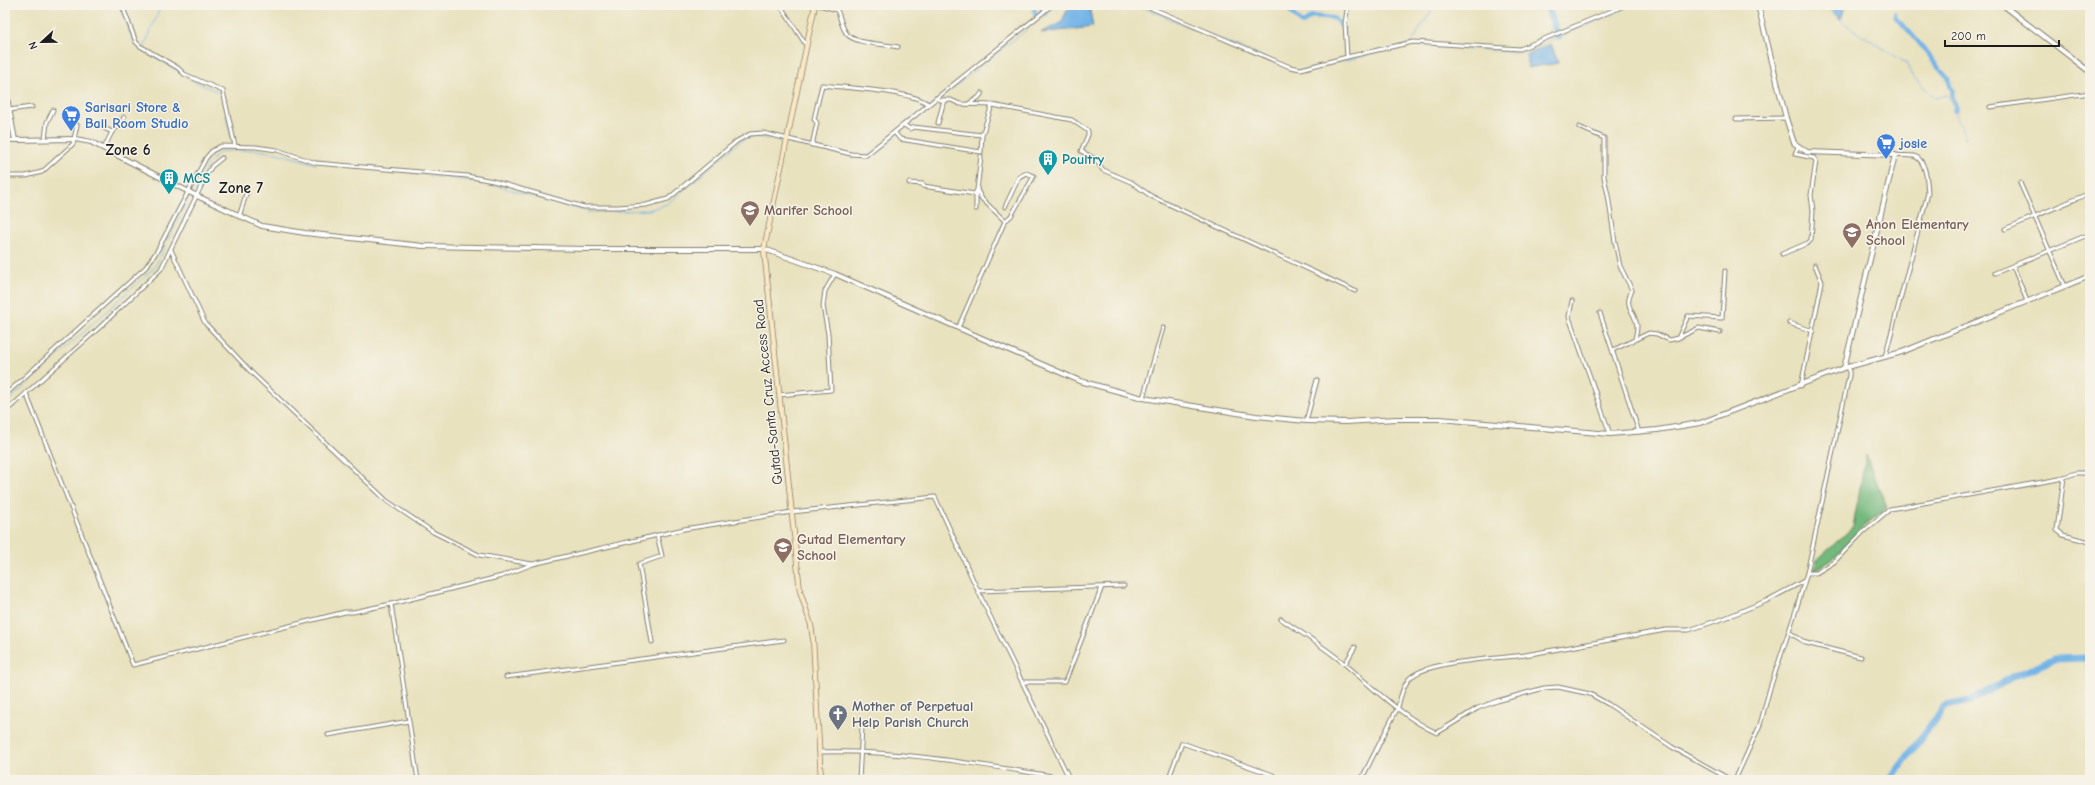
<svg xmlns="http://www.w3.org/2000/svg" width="2095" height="785" font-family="'Comic Neue',sans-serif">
<rect width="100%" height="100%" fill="#f7f3e8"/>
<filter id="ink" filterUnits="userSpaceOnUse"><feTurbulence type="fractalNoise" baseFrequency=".025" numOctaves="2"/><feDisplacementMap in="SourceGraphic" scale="8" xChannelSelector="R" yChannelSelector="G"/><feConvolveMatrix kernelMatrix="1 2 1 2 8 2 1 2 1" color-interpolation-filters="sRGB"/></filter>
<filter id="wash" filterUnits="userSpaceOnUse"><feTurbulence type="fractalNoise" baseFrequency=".012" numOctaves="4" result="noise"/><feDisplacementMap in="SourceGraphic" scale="16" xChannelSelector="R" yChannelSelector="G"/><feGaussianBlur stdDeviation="0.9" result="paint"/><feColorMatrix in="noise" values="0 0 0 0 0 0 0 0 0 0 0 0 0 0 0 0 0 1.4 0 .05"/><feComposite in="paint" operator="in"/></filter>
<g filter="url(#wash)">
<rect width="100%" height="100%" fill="#e9e2bf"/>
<path fill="#73b87d" stroke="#486a4c" d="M1866,455L1887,508L1863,527L1832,560L1814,571L1817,560L1853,527Z"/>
<g fill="#73b4e7" stroke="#486882">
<path d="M1079,5H1089L1093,27L1040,33L1061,23L1068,9Z"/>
<path d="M1827,5H1846L1841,19Z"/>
<path d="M1551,44L1558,63L1528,68L1526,55Z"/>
</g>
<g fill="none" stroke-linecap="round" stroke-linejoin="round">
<g stroke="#73b4e7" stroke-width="1">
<path d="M119,5L135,45L180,72"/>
<path d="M1137,5L1298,72L1411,44L1519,52L1532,49L1632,5"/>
<path d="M1824,5L1845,24L1906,63L1912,76L1935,98L1947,95L1950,99L1966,139"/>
<path d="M1413,40L1432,10L1427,5"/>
<path d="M144,48L161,5"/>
<path d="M186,77L222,94"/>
<path d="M940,98L1057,5"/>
<path d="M226,113L232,142"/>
<path d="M908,125L937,101"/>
<path d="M898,134L905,128"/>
<path d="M790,143L860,158L876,153L895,136"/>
<path d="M411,173L487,183L588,212L649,210L667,204L741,141L755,136L785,142"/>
<path d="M192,192L208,164L221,151L256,150L277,153L316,164"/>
<path d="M5,404L155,267L190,195"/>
</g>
<g stroke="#73b4e7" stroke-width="4">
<path d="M1034,5L1035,14L1038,15L1043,11L1046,14"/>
<path d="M1284,5L1302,24L1312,16L1334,18L1343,28"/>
<path d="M1895,13C1895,20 1899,21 1904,26C1920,42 1934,63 1948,78L1950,86L1954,91L1952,95L1957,109L1954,110"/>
</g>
<g stroke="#73b4e7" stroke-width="7">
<path d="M1547,5L1558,37"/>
<path d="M1890,780L1945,706L1971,701L2011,678L2054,659L2090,658"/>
</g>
</g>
</g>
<g filter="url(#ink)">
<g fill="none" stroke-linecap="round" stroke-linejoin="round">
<defs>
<g id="minor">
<path d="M122,5L136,42L140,46L178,68L184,74L223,91L235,146"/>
<path d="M780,5L806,45"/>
<path d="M819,5L837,10C841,18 841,27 847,34C854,44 886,44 898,47"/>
<path d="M1144,5L1290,67L1301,69L1347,57L1345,23L1348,5"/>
<path d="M1347,57L1413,42L1520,49L1626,5"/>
<path d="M936,98L939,100H951L960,104L992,105L1072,120L1088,131V135L1081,151L1095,159L1103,170L1131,182L1151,196L1355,291"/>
<path d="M968,104L978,98L982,93"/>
<path d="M1990,107L2090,93"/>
<path d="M9,110L32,107"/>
<path d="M1736,119L1786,118"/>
<path d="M938,123L944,100"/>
<path d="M904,125L910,129L913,127L982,135"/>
<path d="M102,127L112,132"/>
<path d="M1579,127L1604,138V177L1608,195L1615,242L1620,266L1632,290C1623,308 1635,310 1637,326C1637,330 1636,335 1635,339"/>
<path d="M895,133L900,139L981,152L982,135L992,105"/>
<path d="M45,139L47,122L53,110"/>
<path d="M5,141L15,140"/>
<path d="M812,145L817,123L814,119L822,85C845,88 913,91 928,104"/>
<path d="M104,148L112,132L121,124L124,117"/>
<path d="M981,156L977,190L982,199L1005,221"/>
<path d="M5,176H26L42,172L73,144L77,125"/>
<path d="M909,183L923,184V186L975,194L977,190"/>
<path d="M2020,183L2065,286"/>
<path d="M976,192V209"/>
<path d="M239,217L247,191"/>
<path d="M2005,229L2090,193"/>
<path d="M171,250L205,323L251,372L387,501L433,532L479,555L532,564"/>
<path d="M1782,254L1808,243L1811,240L1813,211L1811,195L1816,161L1814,158L1795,154L1798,147"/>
<path d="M2013,266L2027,301"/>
<path d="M1995,273L2090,234"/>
<path d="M1572,301L1569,317L1610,434"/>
<path d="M1600,313L1639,432"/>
<path d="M1789,323L1813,331"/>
<path d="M958,328L1005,221L1011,216L1034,176L1026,173L1019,177L1005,207"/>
<path d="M1678,338L1688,316L1722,318L1725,271"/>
<path d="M1613,350L1649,333L1657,334L1669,340L1678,338L1699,328L1720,332"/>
<path d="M1885,357L1928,193C1927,183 1927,160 1914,156C1908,155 1901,156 1895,155"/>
<path d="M1801,386L1822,282L1815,265"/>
<path d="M26,393L133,665L345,612H353L391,604L502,576L533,564L684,529L792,512L935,497L985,606L1070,780"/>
<path d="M5,395L146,267L157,251L206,158L212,151L221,146L256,147L277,150L316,163L467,176L493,181L584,207H618L646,205L668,199L737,141L750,134L763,133L851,154L866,155L1052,5"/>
<path d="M779,395L831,390L828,334L823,306L825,291L835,274"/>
<path d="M1143,398L1163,328"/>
<path d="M5,412L99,328L161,269L207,174L212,166L222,158"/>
<path d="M1306,421L1317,380"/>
<path d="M2064,477L2057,530L2063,535L2090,542"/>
<path d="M1807,573H1816L1834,562L1864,531L1890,509L2059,479L2076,473H2090"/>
<path d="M978,591L1124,586"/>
<path d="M391,604L418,780"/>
<path d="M1281,619C1303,634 1326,648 1346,665C1374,689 1404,718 1437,733L1478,708L1497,701L1544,688L1558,687L1590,694L1608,704L1672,747L1731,780"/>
<path d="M1789,632L1806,643L1861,657"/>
<path d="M652,642L639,564L662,556L657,535"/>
<path d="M1345,664L1355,647"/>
<path d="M506,677L784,640"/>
<path d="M1022,682H1065L1102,587"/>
<path d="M328,735L409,721"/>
<path d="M819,752C897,750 970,763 1046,775L1069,780"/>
<path d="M859,780L862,727"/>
<path d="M1168,780L1182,743L1273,775"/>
<path d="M1361,780L1398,707C1400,698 1403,686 1409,679C1426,660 1499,659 1525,655C1572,647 1619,638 1666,630H1689L1725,618L1766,601L1804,581"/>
<path d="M1735,780L1760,725L1770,688L1796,610L1807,573L1849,376V368"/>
<path d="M2074,780L2090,779"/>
</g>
<g id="tertiary">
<path d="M1758,5L1786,118L1794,143L1807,152L1895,155L1844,368"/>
<path d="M2003,5L2090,72"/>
<path d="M5,87L15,140L75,139L91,142L197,196L262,226L305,233L423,246L589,249H764L835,274L1080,381L1143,398L1256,416L1306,421L1346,422L1396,419H1440L1610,434L1657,430L1700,423L1844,368L1902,352L2090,276"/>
</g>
<path id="secondary" d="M815,5L764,249L800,591L811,625L813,639L821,780"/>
</defs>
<use href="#minor" stroke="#827f6e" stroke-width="5"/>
<use href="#tertiary" stroke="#827f6e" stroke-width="6"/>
<use href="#secondary" stroke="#827f6e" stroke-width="6"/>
<use href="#minor" stroke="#fff" stroke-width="3"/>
<use href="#tertiary" stroke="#fff" stroke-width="4"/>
<use href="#secondary" stroke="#fae7c3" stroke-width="4.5"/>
</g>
</g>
<defs>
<symbol id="supermarket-pin" viewBox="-11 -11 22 30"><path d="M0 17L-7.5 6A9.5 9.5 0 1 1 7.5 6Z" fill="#3f7fe0" stroke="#f7f3e8"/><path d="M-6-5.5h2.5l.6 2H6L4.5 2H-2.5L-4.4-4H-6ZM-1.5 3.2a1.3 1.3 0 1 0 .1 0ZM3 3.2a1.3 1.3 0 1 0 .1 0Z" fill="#fff"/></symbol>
<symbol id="building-pin" viewBox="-11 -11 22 30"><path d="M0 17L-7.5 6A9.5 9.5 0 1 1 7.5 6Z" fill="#0f9aa8" stroke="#f7f3e8"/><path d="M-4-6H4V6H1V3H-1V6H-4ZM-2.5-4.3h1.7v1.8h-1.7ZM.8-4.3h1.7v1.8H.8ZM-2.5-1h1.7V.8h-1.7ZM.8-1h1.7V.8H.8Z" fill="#fff"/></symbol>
<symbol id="school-pin" viewBox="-11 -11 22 30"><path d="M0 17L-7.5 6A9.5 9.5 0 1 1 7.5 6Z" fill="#8d6e63" stroke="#f7f3e8"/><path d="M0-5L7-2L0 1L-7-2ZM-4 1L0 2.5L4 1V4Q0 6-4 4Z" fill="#fff"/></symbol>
<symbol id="church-pin" viewBox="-11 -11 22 30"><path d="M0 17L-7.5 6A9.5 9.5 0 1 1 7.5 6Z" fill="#6b7280" stroke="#f7f3e8"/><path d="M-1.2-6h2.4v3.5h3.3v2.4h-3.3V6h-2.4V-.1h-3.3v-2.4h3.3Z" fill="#fff"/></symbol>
</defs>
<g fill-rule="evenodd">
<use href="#supermarket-pin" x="60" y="104" width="22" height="30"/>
<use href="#supermarket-pin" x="1875" y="132" width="22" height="30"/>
<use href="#building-pin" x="1037" y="148" width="22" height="30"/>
<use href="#building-pin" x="158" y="167" width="22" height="30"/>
<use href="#school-pin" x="739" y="199" width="22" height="30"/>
<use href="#school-pin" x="1841" y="221" width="22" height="30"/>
<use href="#school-pin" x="772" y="536" width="22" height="30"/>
<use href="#church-pin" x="827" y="703" width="22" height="30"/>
</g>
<g text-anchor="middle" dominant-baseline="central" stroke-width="3" stroke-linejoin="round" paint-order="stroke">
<g font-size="14" font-weight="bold" fill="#366cbe" stroke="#f7f3e8" text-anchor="start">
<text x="85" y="107">Sarisari Store &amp;<tspan x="85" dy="16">Ball Room Studio</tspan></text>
<text x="1900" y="143">josie</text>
</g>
<g font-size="14" font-weight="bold" fill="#0d838f" stroke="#f7f3e8" text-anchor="start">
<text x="1062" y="159">Poultry</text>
<text x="183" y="178">MCS</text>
</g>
<g font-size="14" font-weight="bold" fill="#785e54" stroke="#f7f3e8" text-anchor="start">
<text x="764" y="210">Marifer School</text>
<text x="1866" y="224">Anon Elementary<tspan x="1866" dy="16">School</tspan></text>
<text x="797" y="539">Gutad Elementary<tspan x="797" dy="16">School</tspan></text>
</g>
<g font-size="14" fill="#1c1c1c" stroke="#f7f3e8">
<text transform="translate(768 392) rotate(-96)">Gutad-Santa Cruz Access Road</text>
</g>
<g font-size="14" font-weight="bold" fill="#5b616d" stroke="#f7f3e8" text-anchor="start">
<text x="852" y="706">Mother of Perpetual<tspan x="852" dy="16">Help Parish Church</tspan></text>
</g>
<g font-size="15" font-weight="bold" fill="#1c1c1c" stroke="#f7f3e8">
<text x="128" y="150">Zone 6</text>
<text x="241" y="188">Zone 7</text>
</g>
</g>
<rect width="2095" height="785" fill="none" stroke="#f7f3e8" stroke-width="20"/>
<g transform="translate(42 42) rotate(248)" stroke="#f7f3e8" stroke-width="3" paint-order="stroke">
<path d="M0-3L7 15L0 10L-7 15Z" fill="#1c1c1c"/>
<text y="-6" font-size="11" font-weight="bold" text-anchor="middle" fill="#1c1c1c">N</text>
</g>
<path d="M1945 40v6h114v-6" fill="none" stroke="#1c1c1c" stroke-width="2"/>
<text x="1951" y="40" font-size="12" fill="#1c1c1c" stroke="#f7f3e8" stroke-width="3" paint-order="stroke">200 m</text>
</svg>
